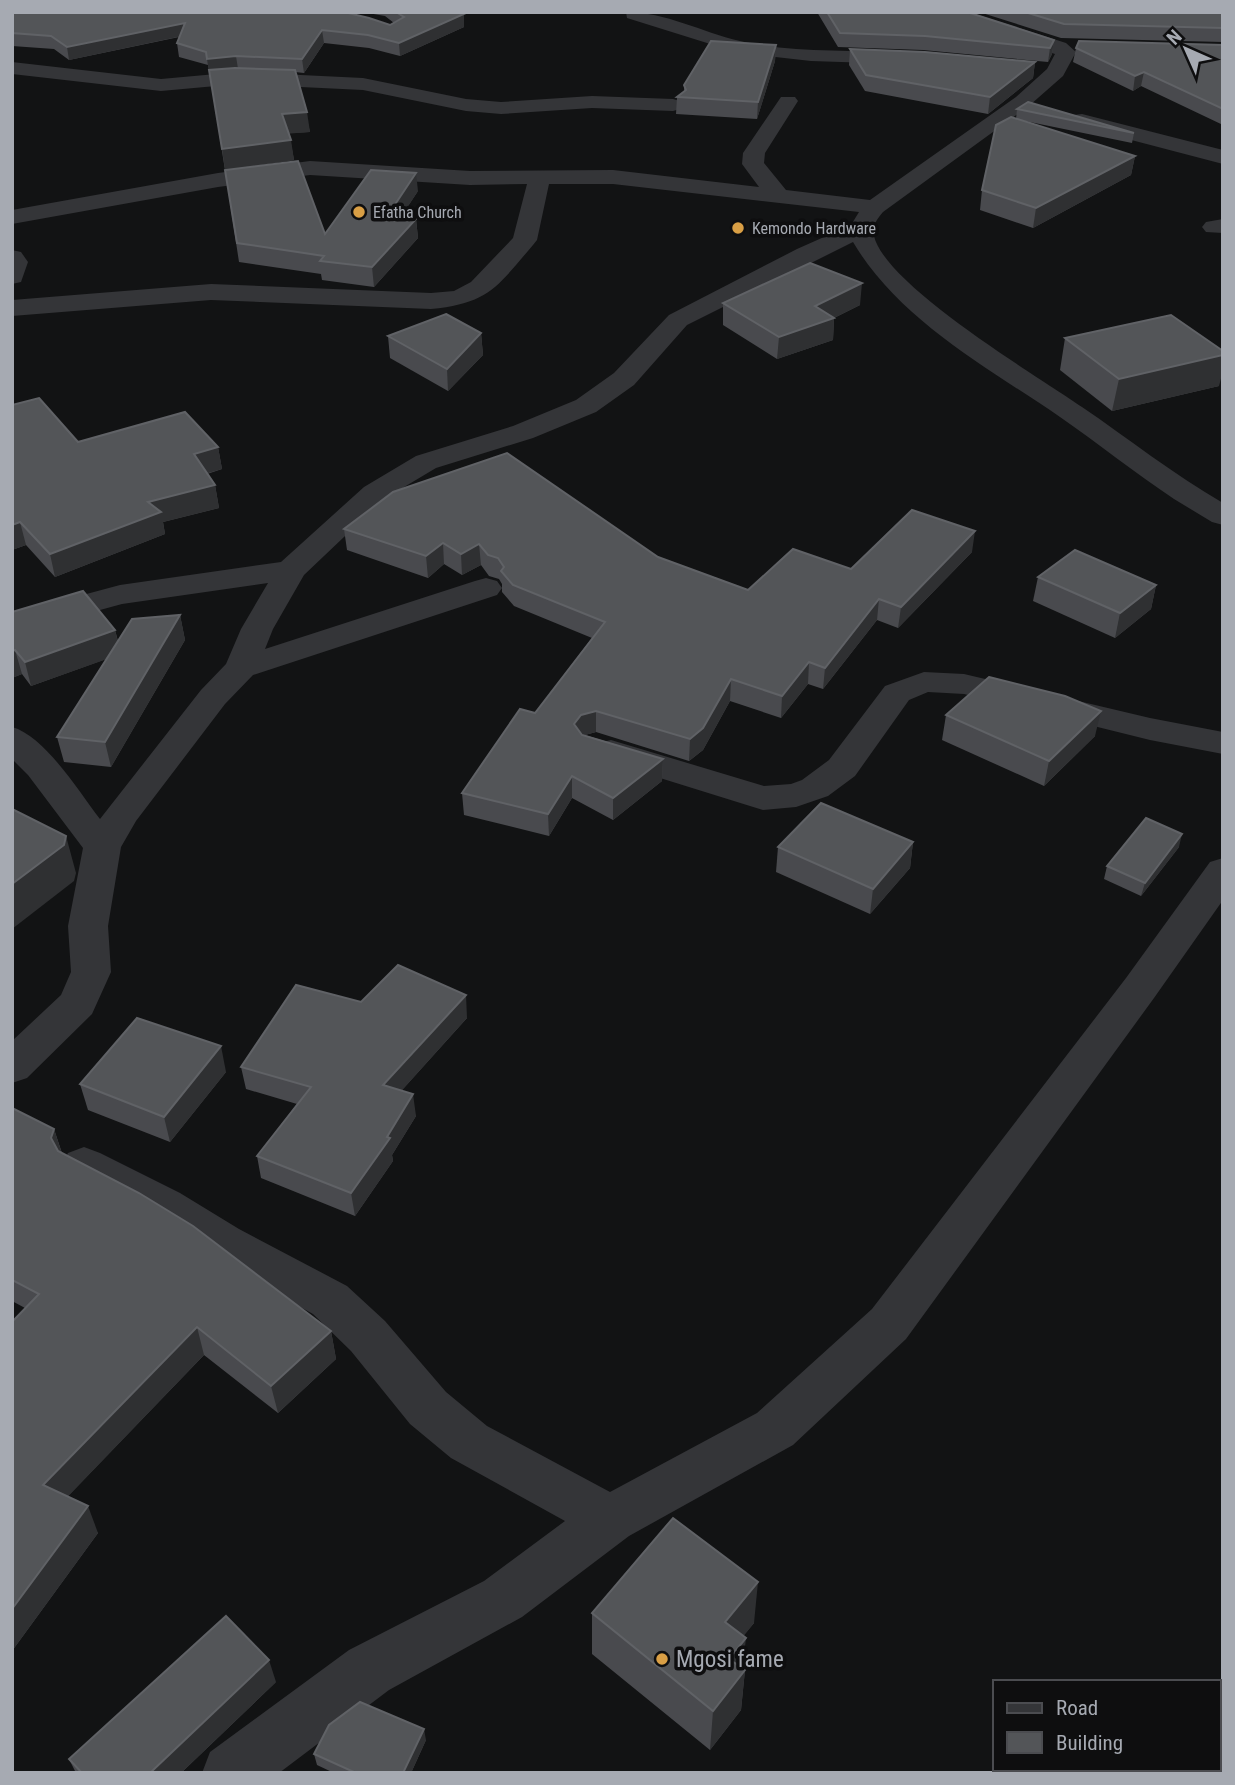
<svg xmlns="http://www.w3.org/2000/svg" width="1235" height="1785" font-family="'Roboto Condensed',sans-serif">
<rect width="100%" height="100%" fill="#121314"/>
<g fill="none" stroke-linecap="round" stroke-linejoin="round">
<g fill="#343538" fill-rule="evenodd">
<path d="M626,12C666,12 701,32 740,41C791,53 848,50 901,52L908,54L911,58L908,62L901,64L811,61L739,53L627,18Z"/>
<path d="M940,12H969L1066,43L1076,52L1063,76L1030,105L883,212C877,219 872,226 874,236C885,285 1037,376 1082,407C1129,439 1173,474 1223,503V525L1212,522L1174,499C1135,473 1099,444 1060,417C987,367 899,320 853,242L687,325L634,385L596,412L533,438L436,468L384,499L304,575L273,629L265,649L475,581L486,578L497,581L502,588L497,595L253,675L225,704L136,821L121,847L108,926L111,972L92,1014L27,1078L12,1083V1041L61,995L71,972L68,926L83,848L28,775L12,759V727C45,736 79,792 100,819L201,690L226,664L241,629L268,583L122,604L12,634V614L120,585L281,562L364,487L416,456L513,426L576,400L614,373L669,315L797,249L851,225L859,212L613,184H549L537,240L533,245C497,287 489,303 431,309L211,300L12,316V300L211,284L431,293L454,291L471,282L513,238L527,184L470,185L310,175L218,187L12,224V210L218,173L310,161L470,171L613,170L759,187L742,164L743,153L781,97H795L798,101L765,153L764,163L786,190L870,200L1016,97L1047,69L1055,54L942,16Z"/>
<path d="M12,62L161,79L238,72L363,78L466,99L501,102L592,96L673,99L680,101L683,105L680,109L673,111L592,108L501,114L466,111L363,90L238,84L161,91L12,74Z"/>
<path d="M1082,114L1223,150V164L1074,125L1071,120L1074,115Z"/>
<path d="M1223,219V233L1206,232L1202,227L1206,222Z"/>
<path d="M12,250L21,252L28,262L21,282L12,284Z"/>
<path d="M924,672L964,674L1150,718L1223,732V754L1150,740L964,694L928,692L909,700L855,776L828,796L796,807L763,810L750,806L599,759L593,751L599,743L611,740L764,786L791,784L802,780L829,760L885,686Z"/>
<path d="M1223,858V900L1154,998L906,1339L793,1445L629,1536L522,1617L389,1690L279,1773H202L210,1752L349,1650L484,1581L565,1521L451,1458L410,1424L351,1351L313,1314L207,1255L148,1219L68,1177L62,1165L68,1153L84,1147L100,1153L180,1193L239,1229L347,1286L385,1321L446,1392L487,1426L610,1492L757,1413L872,1309L1126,978L1210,862Z"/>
</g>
</g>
<g fill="#494a4e">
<path d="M12,12L189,13L390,25L394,23L385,16L362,12H453L464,27L400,56L369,48L324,43L304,73L295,72L310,132L289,133L294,160L225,170L208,65L179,57L177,43L179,37L69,60L54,49L12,46Z"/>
<path d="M817,12H967L1054,40L1052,54L1048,62L923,50L838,47Z"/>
<path d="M979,12H1223V42L1061,38Z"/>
<path d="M776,45L775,61L757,119L676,114L677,97L684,91V85Z"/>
<path d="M1223,45V125L1141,86L1133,91L1073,62L1076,48Z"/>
<path d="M850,49L1035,62L1033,78L988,114L865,91L849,65Z"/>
<path d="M1017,109L1134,133L1132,143L1020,120L1135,156L1131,175L1033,228L980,210L982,190L1016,119Z"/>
<path d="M225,170L325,234L418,191L400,218L416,219L418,238L374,287L322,280L321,274L239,262Z"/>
<path d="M723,303L860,305L834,318L833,340L777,359L723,325Z"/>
<path d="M481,333L483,355L448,391L390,358L388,336Z"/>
<path d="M1065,338L1219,386L1112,411L1060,370Z"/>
<path d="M39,398L78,442L218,447L222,469L207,474L215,485L219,508L163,522L165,534L55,577L26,545L12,550Z"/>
<path d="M344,529L658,557L748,590L851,569L972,552L898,628L877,620L823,689L808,684L781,718L730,701L703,750L689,761L596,732L585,735L663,759L662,781L613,820L572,798L549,836L464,815L462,793L535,713L592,638L514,606L502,592V584L499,579L489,576L481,565L462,575L444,564L428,578L347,550Z"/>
<path d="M1038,577L1156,585L1151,609L1115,638L1033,601Z"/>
<path d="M12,612L115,630L118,641L180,615L185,640L111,767L64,762L57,737L106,659L31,686L22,674L12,678Z"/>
<path d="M946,715L1095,736L1044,786L942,740Z"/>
<path d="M913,842L910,868L870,914L776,872L778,847Z"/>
<path d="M1179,847L1141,896L1104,879L1107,866Z"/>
<path d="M361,1002L467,1018L402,1090L416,1116L392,1155L393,1161L355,1216L261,1178L257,1156L297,1104L246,1089L241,1067Z"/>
<path d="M226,1072L170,1142L88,1110L80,1084Z"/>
<path d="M12,1108L54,1129L62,1153L331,1331L336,1359L278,1413L204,1355L67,1497L98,1533L12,1651V1322L25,1308L12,1301Z"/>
<path d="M592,1613L754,1623L743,1636V1669L745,1670L741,1710L710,1750L592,1654Z"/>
<path d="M276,1682L181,1773H76L69,1759Z"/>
<path d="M426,1740L411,1773H334L317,1765L314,1754Z"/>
</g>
<g fill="#2f3032">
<path d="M464,14V27L400,56L399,43Z"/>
<path d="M185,23L187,35L69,60L67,47Z"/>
<path d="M322,30L324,43L304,73L302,59Z"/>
<path d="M1054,40L1052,54L1048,62L1050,48Z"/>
<path d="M776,45L775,61L757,119L758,102Z"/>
<path d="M236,56L238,69L209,72L207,59Z"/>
<path d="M1035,62L1033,78L988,114L990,97Z"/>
<path d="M1144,72L1141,86L1133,91L1135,76Z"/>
<path d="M307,112L310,132L284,134L282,114Z"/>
<path d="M291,140L294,160L225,170L222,149Z"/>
<path d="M1135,156L1131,175L1033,228L1036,208Z"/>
<path d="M416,173L418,191L388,237L386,218Z"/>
<path d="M416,219L418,238L374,287L372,267Z"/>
<path d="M862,283L860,305L834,318L833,340L777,359L779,337L815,306Z"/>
<path d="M481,333L483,355L448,391L447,369Z"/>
<path d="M1223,355V371L1219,386L1112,411L1119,379Z"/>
<path d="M218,447L222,469L198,476L194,454Z"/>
<path d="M215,485L219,508L163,522L165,534L55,577L50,554L148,502Z"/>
<path d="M20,522L26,545L12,550V525Z"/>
<path d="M975,531L972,552L898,628L901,607Z"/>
<path d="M443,543L444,564L428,578L426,556Z"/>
<path d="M479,544L481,565L462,575L461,554Z"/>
<path d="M1156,585L1151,609L1115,638L1120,613Z"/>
<path d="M879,599L877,620L823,689L825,668Z"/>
<path d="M180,615L185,640L111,767L105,742Z"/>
<path d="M115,630L121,654L31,686L25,662Z"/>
<path d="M15,650L22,674L12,678V651Z"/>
<path d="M809,662L808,684L781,718L782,696Z"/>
<path d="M731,679L730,701L703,750L689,761L690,739Z"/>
<path d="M596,711V732L581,736L574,724L581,715Z"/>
<path d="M1101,711L1095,736L1044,786L1049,761Z"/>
<path d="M663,759L662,781L613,820V798Z"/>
<path d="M572,776V798L549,836L548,814Z"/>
<path d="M1182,834L1179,847L1141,896L1145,883Z"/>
<path d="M66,836L76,873L74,881L12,929V884Z"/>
<path d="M913,842L910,868L870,914L873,889Z"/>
<path d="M466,995L467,1018L386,1108L383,1085Z"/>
<path d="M221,1046L226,1072L170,1142L164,1117Z"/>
<path d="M413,1094L416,1116L392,1155L393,1161L355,1216L351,1193Z"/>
<path d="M54,1129L63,1157L60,1166L51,1138Z"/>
<path d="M197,1327L204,1355L54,1511L43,1485Z"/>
<path d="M331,1331L336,1359L278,1413L271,1386Z"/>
<path d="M88,1506L98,1533L12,1651V1609Z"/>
<path d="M758,1582L754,1623L722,1663L725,1622Z"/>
<path d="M746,1638L742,1674L745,1670L741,1710L710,1750L713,1711L729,1659Z"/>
<path d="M269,1660L276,1682L181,1773H150Z"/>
<path d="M424,1729L426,1740L411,1773H403Z"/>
</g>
<g fill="#535558" stroke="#606266" stroke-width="2">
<path d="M12,12H185L189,13V12H344L369,18L390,25L404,17L396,12H453L464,14L399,43L368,35L322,30L302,59L236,56L207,59L206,52L177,43L185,23L67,47L51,36L12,33Z"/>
<path d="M827,12H967L1054,40L1050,48L925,36L840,33Z"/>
<path d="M1025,12H1223V28L1064,24Z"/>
<path d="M711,41L776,45L758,102L677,97L686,90L684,85Z"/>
<path d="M1079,41L1223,45V109L1144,72L1135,76L1076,48Z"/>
<path d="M850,49L925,52L1035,62L990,97L866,75Z"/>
<path d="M235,68L295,70L307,112L282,114L291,140L222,149L209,70Z"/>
<path d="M1028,102L1134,133L1017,109Z"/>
<path d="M1011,117L1135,156L1036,208L982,190L996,125Z"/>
<path d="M298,161L325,234L371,170L416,173L386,218L416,219L372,267L320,261L324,256L237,243L225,170Z"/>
<path d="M810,263L862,283L815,306L834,318L779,337L723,303Z"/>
<path d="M446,314L481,333L447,369L388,336Z"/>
<path d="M1171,315L1223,351V355L1119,379L1065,338Z"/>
<path d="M39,398L78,442L185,412L218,447L194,454L215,485L148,502L161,512L50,554L20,522L12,525V405Z"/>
<path d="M507,453L658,557L748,590L793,549L851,569L912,510L975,531L901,607L879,599L825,668L809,662L782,696L731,679L703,728L690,739L596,711L581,715L574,724L582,735L663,759L613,798L572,776L548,814L462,793L520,709L535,713L605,622L513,585L501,571L504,567L498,558L488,555L479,544L461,554L443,543L426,556L344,529L393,492Z"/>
<path d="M1075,550L1156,585L1120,613L1038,577Z"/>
<path d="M83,591L115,630L25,662L15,650L12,651V612Z"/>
<path d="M180,615L105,742L57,737L132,619Z"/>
<path d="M989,677L1065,696L1101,711L1049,761L946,715Z"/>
<path d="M821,803L913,842L873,889L778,847Z"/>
<path d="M12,809L66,836L64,845L12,884Z"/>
<path d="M1146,818L1182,834L1145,883L1107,866Z"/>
<path d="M398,965L466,995L383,1085L413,1094L387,1137L390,1138L351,1193L257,1156L311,1087L241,1067L296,985L361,1002Z"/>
<path d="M137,1018L221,1046L164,1117L80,1084Z"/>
<path d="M12,1108L54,1129L51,1138L58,1151L139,1193L193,1226L331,1331L271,1386L197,1327L43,1485L88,1506L12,1609V1322L39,1294L12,1280Z"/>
<path d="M673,1518L758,1582L725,1622L746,1638L729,1659L745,1670L713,1711L592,1613Z"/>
<path d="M226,1616L269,1660L150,1773H82L69,1759Z"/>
<path d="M360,1702L424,1729L403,1773H356L314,1754L329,1725Z"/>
</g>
<g fill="#d99f45" stroke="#0e0e0f" stroke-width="2.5">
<circle cx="359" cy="212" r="7"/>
<circle cx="738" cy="228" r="7"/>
<circle cx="662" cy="1659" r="7"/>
</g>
<g text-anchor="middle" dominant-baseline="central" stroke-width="7" stroke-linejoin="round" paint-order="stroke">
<g font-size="16" fill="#a6aab2" stroke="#0e0e0f" text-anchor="start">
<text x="373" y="212">Efatha Church</text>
<text x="752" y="228">Kemondo Hardware</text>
</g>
<g font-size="23" fill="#a6aab2" stroke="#0e0e0f" text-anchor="start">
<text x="676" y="1659">Mgosi fame</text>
</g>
</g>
<rect width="1235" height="1785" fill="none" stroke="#a6aab2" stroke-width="28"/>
<rect x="993" y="1680" width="228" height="91" fill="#0e0e0f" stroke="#4b4c50" stroke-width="2"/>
<rect x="1007" y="1703" width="35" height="10" fill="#343538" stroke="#4b4c50" stroke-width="2"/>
<text x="1056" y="1715" font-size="21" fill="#a6aab2">Road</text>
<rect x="1007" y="1732" width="35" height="21" fill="#535558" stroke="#4b4c50" stroke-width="2"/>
<text x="1056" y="1750" font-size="21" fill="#a6aab2">Building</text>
<g transform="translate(1186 49) rotate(315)" stroke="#0e0e0f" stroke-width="5" paint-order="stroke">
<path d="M0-5L12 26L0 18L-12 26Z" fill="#a6aab2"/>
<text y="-10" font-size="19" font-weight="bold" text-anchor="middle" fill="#a6aab2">N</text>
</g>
</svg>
